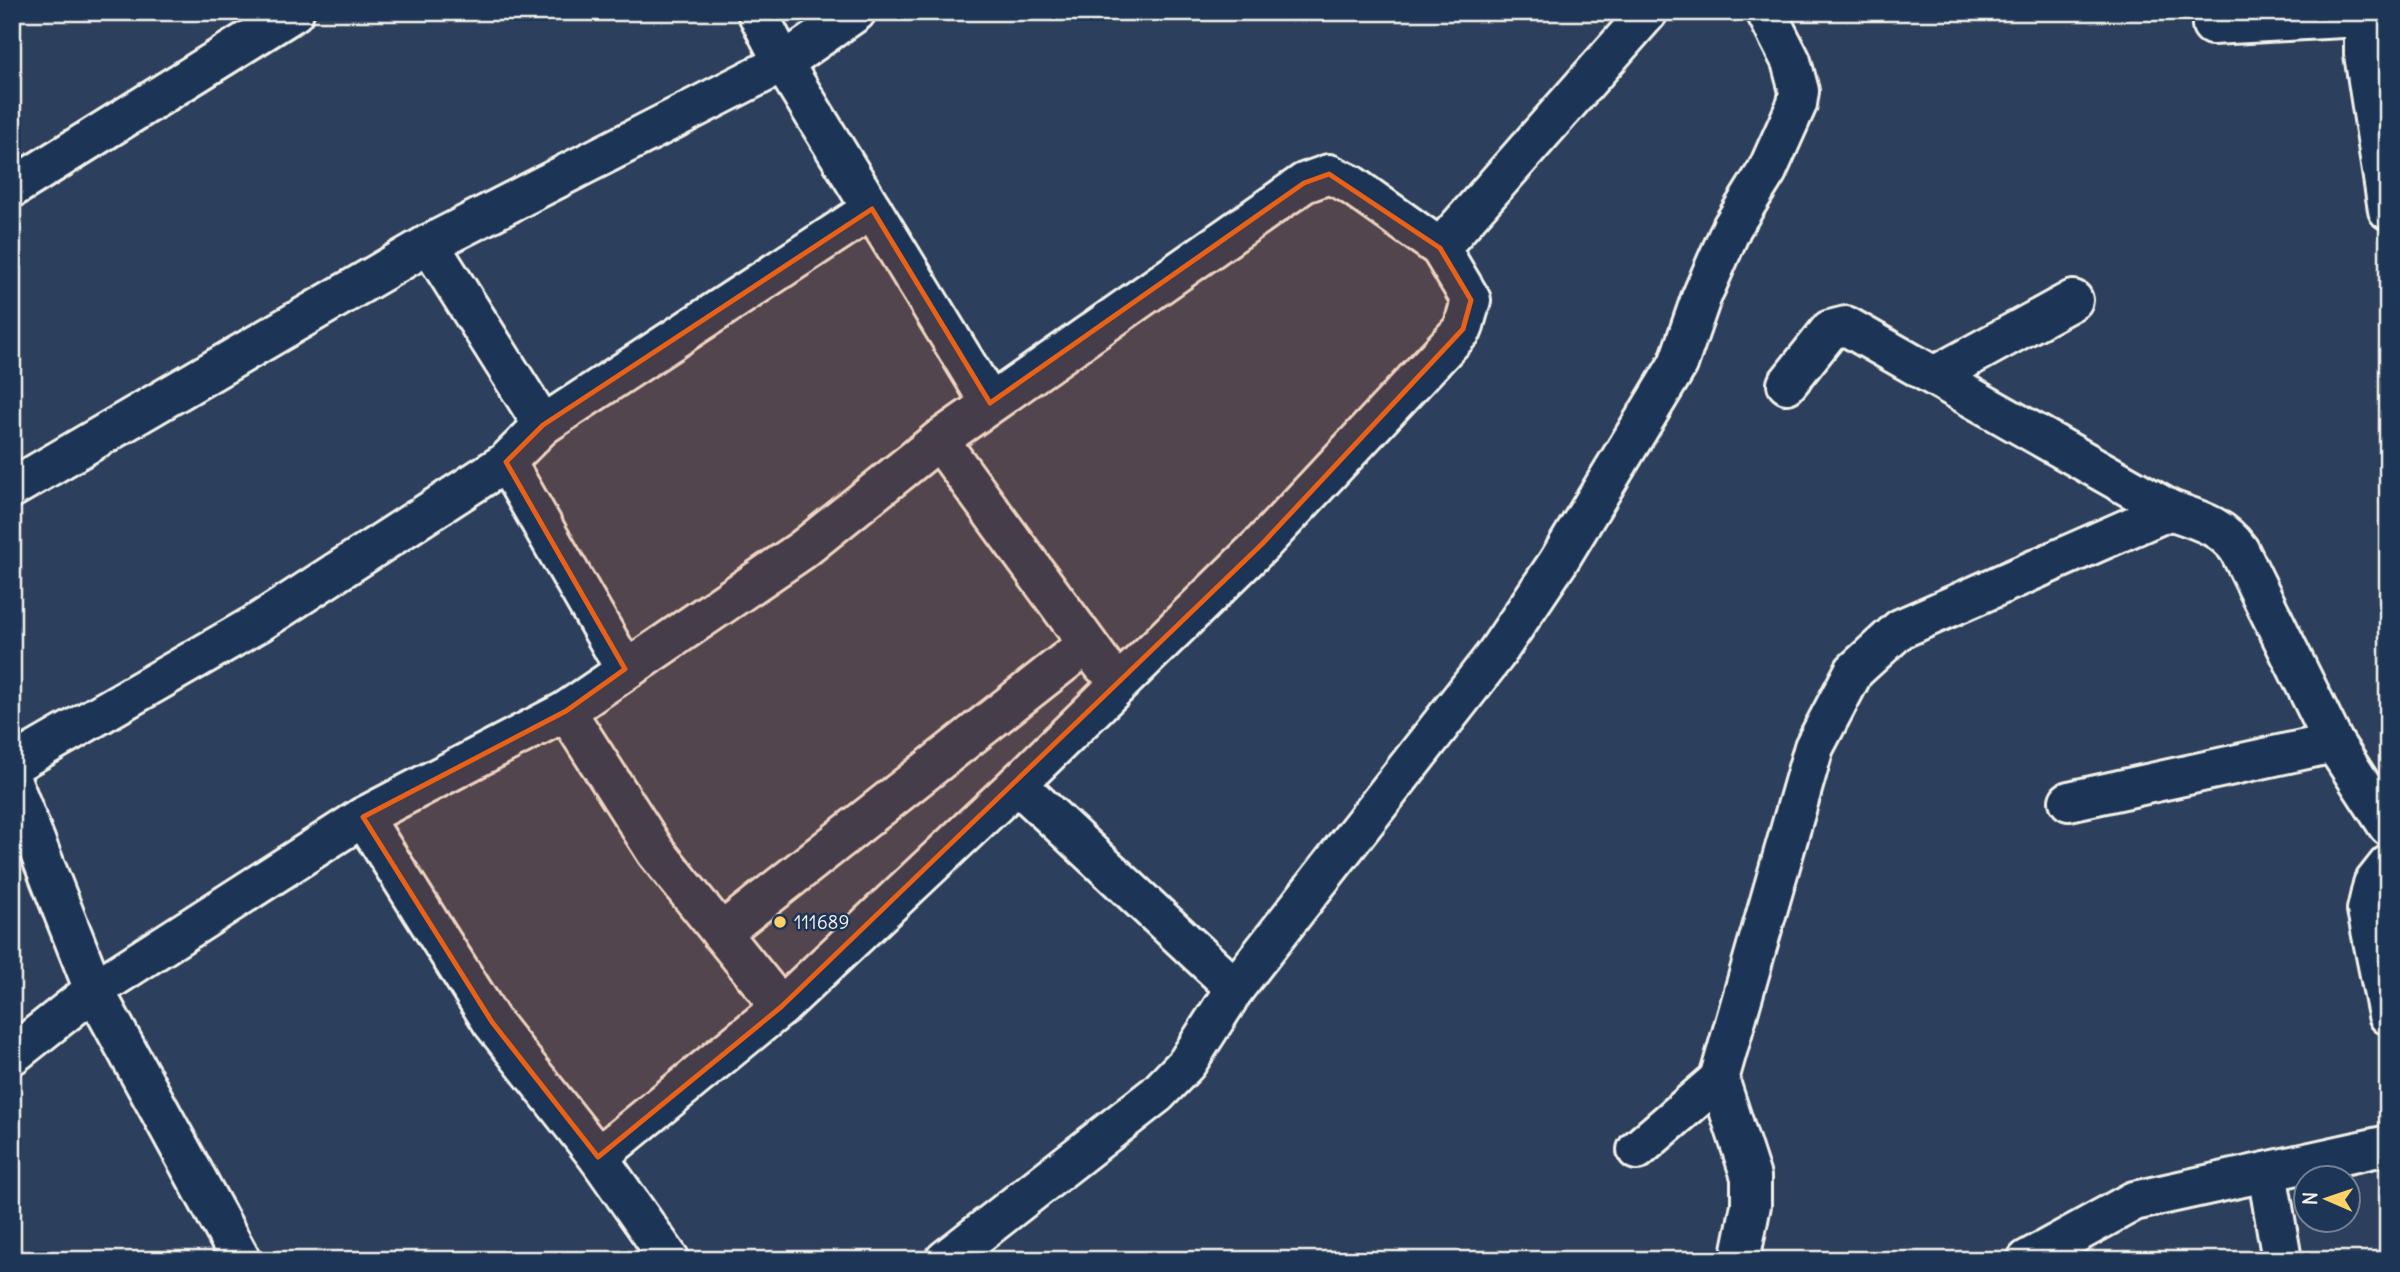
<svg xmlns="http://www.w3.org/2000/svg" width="2400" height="1272" font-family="Delius,sans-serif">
<rect width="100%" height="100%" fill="#2c3f5c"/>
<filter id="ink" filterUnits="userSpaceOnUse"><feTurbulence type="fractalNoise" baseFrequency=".0143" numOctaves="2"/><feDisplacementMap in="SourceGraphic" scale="14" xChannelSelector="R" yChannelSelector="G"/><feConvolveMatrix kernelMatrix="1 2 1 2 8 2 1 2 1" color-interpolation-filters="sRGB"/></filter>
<g filter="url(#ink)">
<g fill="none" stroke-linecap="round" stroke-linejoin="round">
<defs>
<g id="minor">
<path d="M757,12L783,63L990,403"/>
<path d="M2364,12V54L2388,210"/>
<path d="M2212,25L2362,17"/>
<path d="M12,188L294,12"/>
<path d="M429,244L543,425"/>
<path d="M1440,248L1648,12"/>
<path d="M1936,375L2073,300"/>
<path d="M1787,384L1830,330L1846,326L2170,510C2198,520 2221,525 2239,550L2334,743L2388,826"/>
<path d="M939,440L1103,665"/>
<path d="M506,462L625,669"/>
<path d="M12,488L429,244L783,63L856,12"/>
<path d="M566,711L656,852L781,1007"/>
<path d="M12,765L258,623L506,462L543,425L872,209"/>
<path d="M12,782L94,990L241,1260"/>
<path d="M1017,784L1235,988"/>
<path d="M2069,801L2334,743"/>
<path d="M363,817L492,1022L598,1157L670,1260"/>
<path d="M2388,865L2373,884L2367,910L2388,1015"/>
<path d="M721,933L1087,644"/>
<path d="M12,1055L94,990L363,817L566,711L802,550L939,440L1304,183L1329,174L1350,184L1440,248L1471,300L1463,329L1262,544L1017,784L781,1007L598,1157"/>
<path d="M1637,1150L1719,1079"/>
<path d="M2267,1172L2282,1260"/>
<path d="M945,1260L1157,1094L1187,1063L1235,988L1496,654L1558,562L1678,364L1701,298L1732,227L1767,171L1797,104L1799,91L1791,61L1766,12"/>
<path d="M1740,1260L1751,1205V1177L1719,1079L1814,747L1854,671L1900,629L2170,510"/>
<path d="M2027,1260L2134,1201L2388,1145"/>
</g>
</defs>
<use href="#minor" stroke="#f4f1e8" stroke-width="44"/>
<use href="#minor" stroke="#1d3557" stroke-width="38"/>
</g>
</g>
<path fill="#e96117" fill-opacity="0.2" stroke="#e96117" stroke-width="5" stroke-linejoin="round" d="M1329,174L1440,248L1471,300L1463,329L1262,544L781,1007L598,1157L492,1022L363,817L566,711L625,669L506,462L543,425L872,209L990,403L1304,183Z"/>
<circle fill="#ffd166" stroke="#1d3557" stroke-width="2.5" cx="780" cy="922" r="7"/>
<g text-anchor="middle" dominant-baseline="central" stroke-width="5" stroke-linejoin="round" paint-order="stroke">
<g font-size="19" fill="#f4f1e8" stroke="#1d3557" text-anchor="start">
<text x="794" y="922">111689</text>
</g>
</g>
<rect width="2400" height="1272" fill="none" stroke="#1d3557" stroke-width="42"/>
<rect x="21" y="21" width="2358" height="1230" fill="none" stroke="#f4f1e8" stroke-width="2.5" filter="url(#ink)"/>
<g transform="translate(2327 1199) rotate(272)"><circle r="33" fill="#1d3557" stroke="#738091" stroke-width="2"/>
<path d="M0-5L12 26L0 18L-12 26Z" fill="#ffd166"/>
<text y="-10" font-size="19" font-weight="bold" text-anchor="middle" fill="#f4f1e8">N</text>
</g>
</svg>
